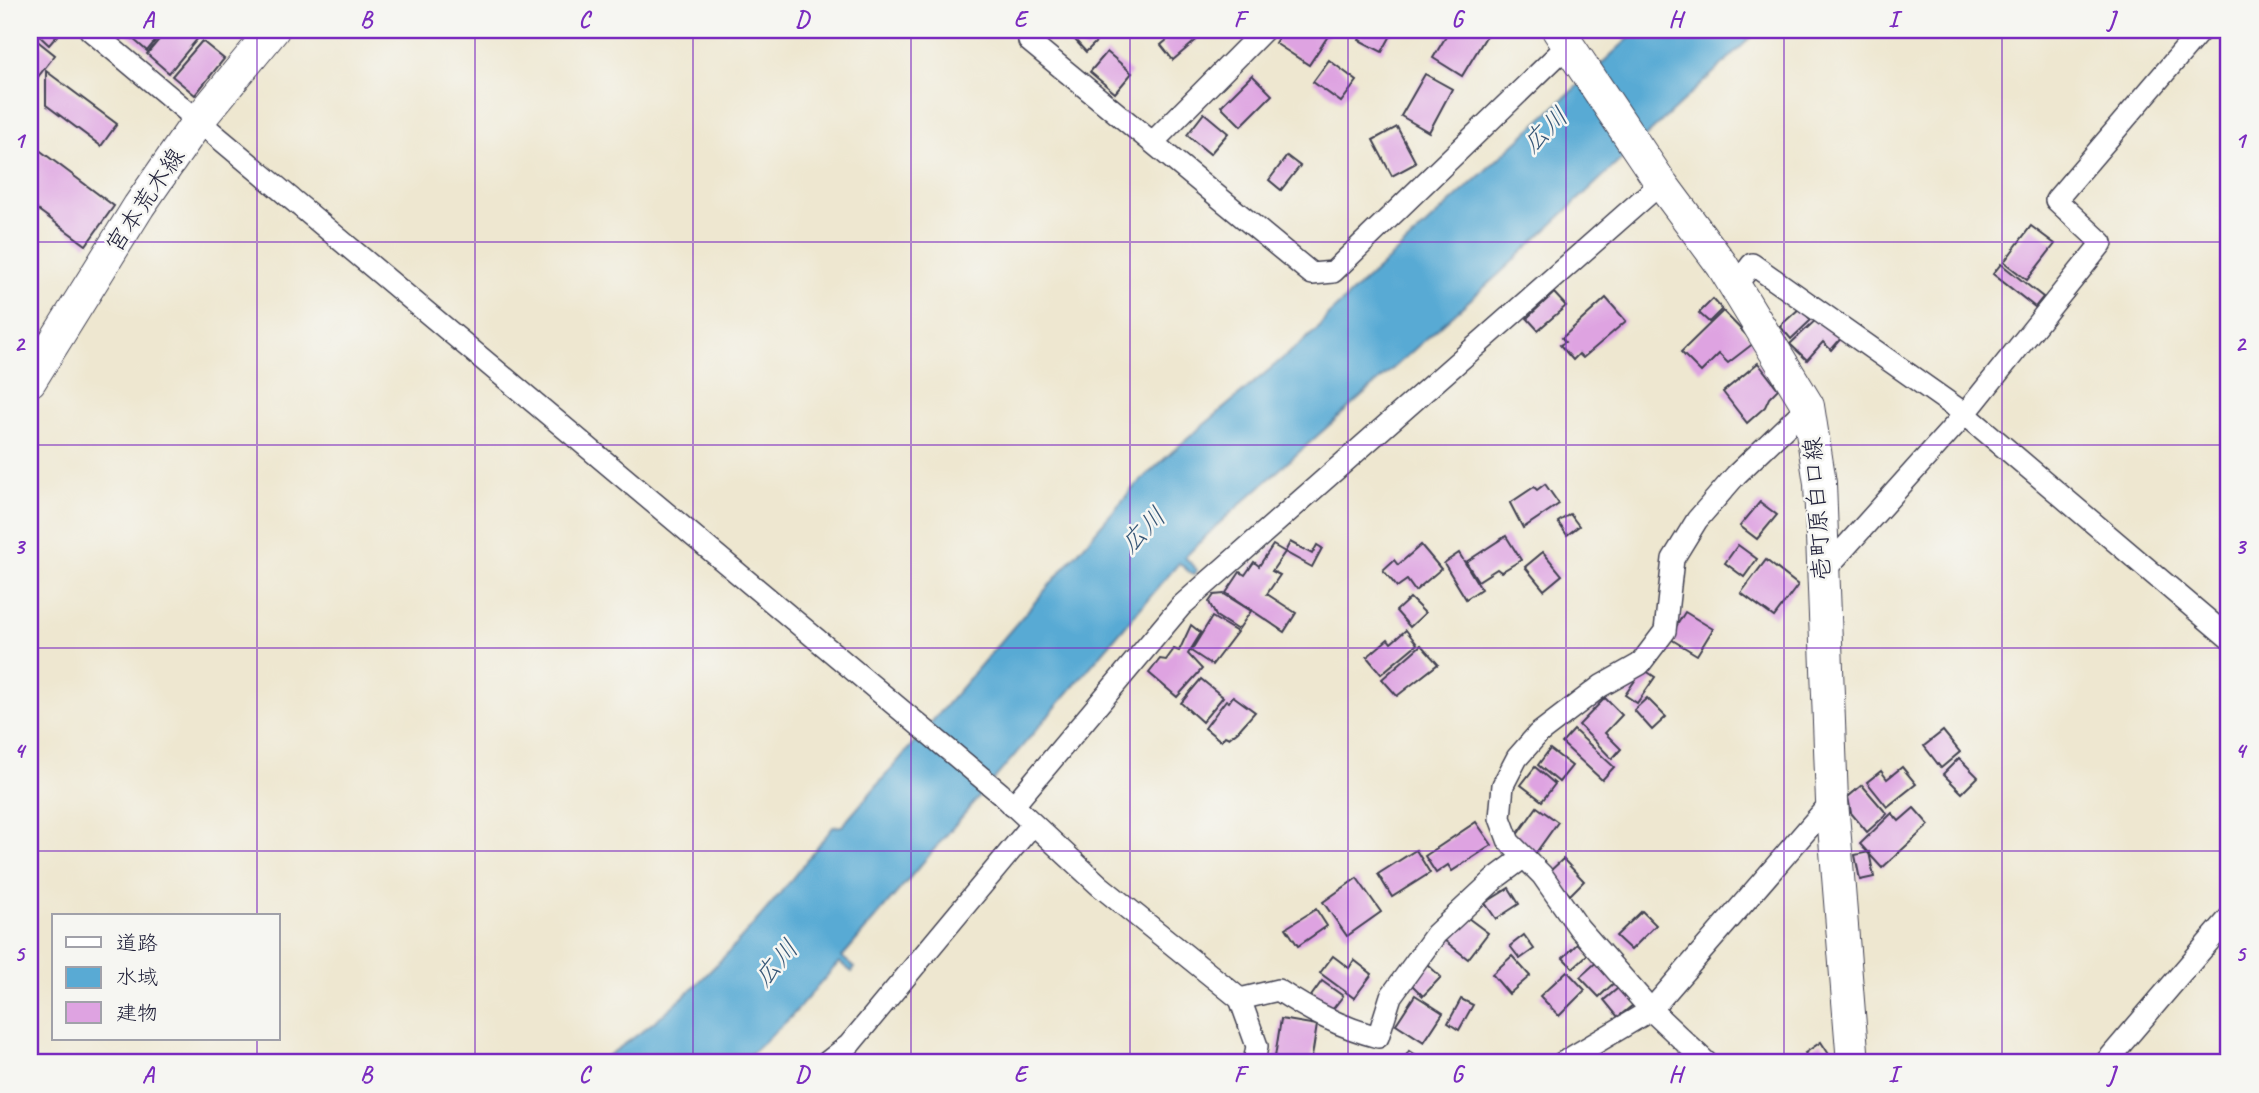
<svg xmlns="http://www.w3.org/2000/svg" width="2259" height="1093" font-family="Caveat,'Klee One',sans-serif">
<rect width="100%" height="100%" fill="#f6f6f2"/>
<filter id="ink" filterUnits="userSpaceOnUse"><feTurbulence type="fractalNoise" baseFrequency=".0143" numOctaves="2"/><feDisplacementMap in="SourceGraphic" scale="14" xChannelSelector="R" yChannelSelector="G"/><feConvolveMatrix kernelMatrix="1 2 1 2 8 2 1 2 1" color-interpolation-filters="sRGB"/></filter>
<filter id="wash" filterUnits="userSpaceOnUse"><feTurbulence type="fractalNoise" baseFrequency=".00686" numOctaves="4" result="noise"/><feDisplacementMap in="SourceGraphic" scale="28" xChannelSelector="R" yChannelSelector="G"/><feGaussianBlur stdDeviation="1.57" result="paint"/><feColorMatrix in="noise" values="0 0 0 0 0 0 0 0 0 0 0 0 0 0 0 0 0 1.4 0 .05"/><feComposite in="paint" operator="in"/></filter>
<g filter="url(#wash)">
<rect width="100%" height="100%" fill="#eee7d0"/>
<path fill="#59aad4" stroke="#3e6688" stroke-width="2" d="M1638,30H1759L1499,274L1215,527L1185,557L1197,570L1193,575L1179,563L842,957L855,968L852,972L839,962L790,1018L741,1063H596C693,1004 763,916 833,827L842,826L1134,487L1173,451L1321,326L1327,316Z"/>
<g id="blocks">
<g fill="#dea3e1">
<path d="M33,30H62L49,45Z"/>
<path d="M127,30H164L147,51L125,32Z"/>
<path d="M167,30H189L199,37L169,73L147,54Z"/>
<path d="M1066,30H1108L1086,52Z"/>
<path d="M1179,30H1194L1200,37L1173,60L1161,45Z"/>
<path d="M1283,30H1332L1309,65L1275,43Z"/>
<path d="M1364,30H1394L1382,52L1359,40Z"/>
<path d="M1450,30H1490L1462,76L1433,58Z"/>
<path d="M30,35L55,55L30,87Z"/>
<path d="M202,41L224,59L195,95L172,76Z"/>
<path d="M1107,52L1132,73L1115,93L1090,72Z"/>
<path d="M1329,60L1357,81L1341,102L1313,82Z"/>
<path d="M46,71L117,124L101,146L46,105Z"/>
<path d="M1425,74L1452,89L1429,132L1401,116Z"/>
<path d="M1252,75L1272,95L1241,126L1221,106Z"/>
<path d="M1204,113L1228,133L1210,154L1187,135Z"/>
<path d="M1397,127L1416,163L1392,176L1373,140Z"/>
<path d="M30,143L114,206L86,245L30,204Z"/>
<path d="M1287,156L1300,166L1281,190L1269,180Z"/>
<path d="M2031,226L2055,244L2027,280L2004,262Z"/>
<path d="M2001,264L2043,297L2035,307L1993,274Z"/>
<path d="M1554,293L1566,306L1538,330L1527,318Z"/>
<path d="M1606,298L1626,321L1583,358L1579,354L1573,360L1560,345L1565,342L1562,338Z"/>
<path d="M1713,299L1722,309L1709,322L1699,313Z"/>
<path d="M1800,308L1811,320L1791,339L1780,326Z"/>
<path d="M1723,311L1754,343L1728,363L1719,354L1701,372L1681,352Z"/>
<path d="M1820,316L1844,335L1831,350L1823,342L1807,360L1790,344Z"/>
<path d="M1758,363L1778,389L1769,398L1765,407L1747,423L1723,392Z"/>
<path d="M1545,484L1559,504L1523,528L1510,503L1534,487L1537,490Z"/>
<path d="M1760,502L1777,515L1757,539L1740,526Z"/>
<path d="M1570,514L1579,526L1567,535L1558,522Z"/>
<path d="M1506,536L1521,560L1501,572L1497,569L1478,581L1466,562Z"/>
<path d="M1290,542L1312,554L1317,545L1322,548L1312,567L1285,552Z"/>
<path d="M1273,545L1285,552L1272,571L1280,575L1267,594L1296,613L1284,632L1226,593L1240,572L1245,575L1254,562L1259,566Z"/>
<path d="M1421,545L1441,569L1415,591L1407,580L1397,587L1383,570L1394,560L1398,565Z"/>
<path d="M1738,545L1757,559L1744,577L1725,563Z"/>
<path d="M1543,552L1562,575L1544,590L1525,567Z"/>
<path d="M1459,553L1481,589L1466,599L1444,563Z"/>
<path d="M1766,560L1798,585L1774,617L1741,593Z"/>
<path d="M1224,594L1251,611L1238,630L1216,616L1209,602L1214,595Z"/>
<path d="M1410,598L1425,613L1410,627L1396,611Z"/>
<path d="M1685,612L1713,629L1697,655L1669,638Z"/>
<path d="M1212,617L1237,632L1212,665L1191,651Z"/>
<path d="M1191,625L1201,633L1188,654L1202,669L1177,697L1149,673L1160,659L1166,660L1174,649L1179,651Z"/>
<path d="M1406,630L1417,644L1381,674L1367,657L1388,639L1391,643Z"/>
<path d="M1421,645L1438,664L1397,696L1382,679Z"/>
<path d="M1643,669L1655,677L1637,703L1625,695Z"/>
<path d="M1201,679L1223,697L1202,722L1181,703Z"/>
<path d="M1233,696L1255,712L1238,731L1229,738L1225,736L1221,741L1205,728L1226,700L1229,702Z"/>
<path d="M1605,698L1622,715L1605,733L1621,749L1612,759L1579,725Z"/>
<path d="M1647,698L1666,717L1652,730L1634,710Z"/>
<path d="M1574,730L1614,767L1602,780L1562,743Z"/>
<path d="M1943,731L1960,752L1941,768L1924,746Z"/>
<path d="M1550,749L1572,766L1559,782L1538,765Z"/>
<path d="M1959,758L1978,777L1962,793L1943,774Z"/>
<path d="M1535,767L1555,784L1542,801L1521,785Z"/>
<path d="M1902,767L1916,784L1887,807L1867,782L1881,771L1887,779Z"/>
<path d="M1862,785L1887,814L1867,832L1851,813L1848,797Z"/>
<path d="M1537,807L1558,822L1535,854L1514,839Z"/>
<path d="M1914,808L1929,825L1882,868L1860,844L1892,813L1899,821Z"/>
<path d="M1476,822L1492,845L1452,871L1448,865L1436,873L1425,856Z"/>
<path d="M1416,850L1430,873L1392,897L1378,874Z"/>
<path d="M1869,852L1874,877L1860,880L1855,855Z"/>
<path d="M1563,859L1584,881L1570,895L1548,873Z"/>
<path d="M1357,878L1381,912L1347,936L1323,902Z"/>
<path d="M1509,888L1519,904L1496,919L1485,903Z"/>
<path d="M1316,909L1327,926L1298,946L1286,928Z"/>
<path d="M1642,911L1656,925L1631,950L1616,936Z"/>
<path d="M1464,915L1488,933L1468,959L1444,940Z"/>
<path d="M1524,935L1534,949L1520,959L1510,946Z"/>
<path d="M1578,943L1588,954L1573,968L1563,958Z"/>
<path d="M1333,956L1349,968L1354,960L1372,974L1354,998L1320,973Z"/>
<path d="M1512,956L1530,976L1509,994L1492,974Z"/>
<path d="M1600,959L1618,979L1599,997L1580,977Z"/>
<path d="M1427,964L1441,977L1423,996L1410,983Z"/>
<path d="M1567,971L1585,990L1559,1016L1540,996Z"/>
<path d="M1322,981L1343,996L1329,1014L1309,999Z"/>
<path d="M1623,984L1638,1001L1618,1017L1604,1000Z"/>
<path d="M1415,995L1443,1013L1424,1042L1396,1024Z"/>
<path d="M1461,999L1473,1005L1459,1030L1448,1023Z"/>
<path d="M1281,1019L1317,1025L1311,1063H1274Z"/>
<path d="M1821,1042L1834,1062L1833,1063H1812L1805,1053Z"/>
<path d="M1409,1051L1427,1063H1401Z"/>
</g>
</g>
</g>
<g filter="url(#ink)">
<use href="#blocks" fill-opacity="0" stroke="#414051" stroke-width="2"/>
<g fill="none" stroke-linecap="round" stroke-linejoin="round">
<defs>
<g id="street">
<path d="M90,30L1000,793L1100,886L1240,999L1257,1046L1254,1063"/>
<path d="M1038,30L1029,41L1312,274L1333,272L1568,45"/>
<path d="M1153,142L1264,30"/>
<path d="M1734,288L1752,264L1965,414L2229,638"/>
<path d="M1823,572L1965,414L2102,243L2056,200L2201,30"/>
<path d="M1013,806L1181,606L1661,183"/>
<path d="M1240,999L1278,990C1310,1011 1340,1027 1378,1037L1391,996L1436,934L1497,877L1524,857"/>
<path d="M826,1063L849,1045L1032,825"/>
<path d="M1562,1063L1651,1010L1832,801"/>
<path d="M1707,1063L1651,1010L1579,928L1542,875L1509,842L1500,818L1503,785L1517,758L1538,734L1601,686L1640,664L1665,631L1673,559L1697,520L1736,475L1808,406"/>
<path d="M2105,1063L2229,918"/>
</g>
<g id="secondary">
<path d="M1558,30L1661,183L1722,265L1808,406L1820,483L1832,801L1853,1063"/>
<path d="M30,381L139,206L198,121L273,30"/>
</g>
</defs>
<use href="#street" stroke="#414051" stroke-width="24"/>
<use href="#secondary" stroke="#414051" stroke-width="34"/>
<use href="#street" stroke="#fff" stroke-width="21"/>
<use href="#secondary" stroke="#fff" stroke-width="32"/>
</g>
</g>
<path fill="none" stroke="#7b2cbf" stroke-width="2" stroke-opacity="0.55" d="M257,30V916M475,30V1063M693,30V1063M911,30V1063M1130,30V1063M1348,30V1063M1566,30V1063M1784,30V1063M2002,30V1063M30,242H2229M30,445H2229M30,648H2229M30,851H2229M257,1039V1063"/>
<g text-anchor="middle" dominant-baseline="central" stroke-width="5" stroke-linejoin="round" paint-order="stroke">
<g font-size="24" fill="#22223b" stroke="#f6f6f2">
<text transform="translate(145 200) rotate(-56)">宮本荒木線</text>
<text transform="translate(1817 509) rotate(-94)">壱町原白口線</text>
</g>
<g font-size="26" font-style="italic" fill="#385878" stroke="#f6f6f2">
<text transform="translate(1545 130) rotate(-44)">広川</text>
<text transform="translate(1143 530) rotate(-45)">広川</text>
<text transform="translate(776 963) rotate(-49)">広川</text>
</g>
</g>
<rect width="2259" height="1093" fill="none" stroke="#f6f6f2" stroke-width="77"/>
<rect x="52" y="914" width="228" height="126" fill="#f6f6f2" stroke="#a1a1a9" stroke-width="2"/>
<rect x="66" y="937" width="35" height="10" fill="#ffffff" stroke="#a1a1a9" stroke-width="2"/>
<text x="116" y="950" font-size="21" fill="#22223b">道路</text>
<rect x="66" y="967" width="35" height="21" fill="#59aad4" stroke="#a1a1a9" stroke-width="2"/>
<text x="116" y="984" font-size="21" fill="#22223b">水域</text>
<rect x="66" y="1002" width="35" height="21" fill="#dea3e1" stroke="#a1a1a9" stroke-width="2"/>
<text x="116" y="1020" font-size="21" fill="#22223b">建物</text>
<rect x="38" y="38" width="2182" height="1016" fill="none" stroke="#7b2cbf" stroke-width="2.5"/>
<g font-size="23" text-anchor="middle" font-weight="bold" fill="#7b2cbf">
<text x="148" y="27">A</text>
<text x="366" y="27">B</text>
<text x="584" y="27">C</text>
<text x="802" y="27">D</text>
<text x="1020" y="27">E</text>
<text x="1239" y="27">F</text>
<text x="1457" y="27">G</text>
<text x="1675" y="27">H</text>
<text x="1893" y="27">I</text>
<text x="2111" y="27">J</text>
<text x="19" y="148">1</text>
<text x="2240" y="148">1</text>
<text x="19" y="351">2</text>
<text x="2240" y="351">2</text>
<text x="19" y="554">3</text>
<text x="2240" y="554">3</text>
<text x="19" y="758">4</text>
<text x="2240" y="758">4</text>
<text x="19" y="961">5</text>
<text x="2240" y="961">5</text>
<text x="148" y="1082">A</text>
<text x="366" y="1082">B</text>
<text x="584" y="1082">C</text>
<text x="802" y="1082">D</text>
<text x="1020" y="1082">E</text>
<text x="1239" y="1082">F</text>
<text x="1457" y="1082">G</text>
<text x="1675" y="1082">H</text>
<text x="1893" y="1082">I</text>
<text x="2111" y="1082">J</text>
</g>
</svg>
